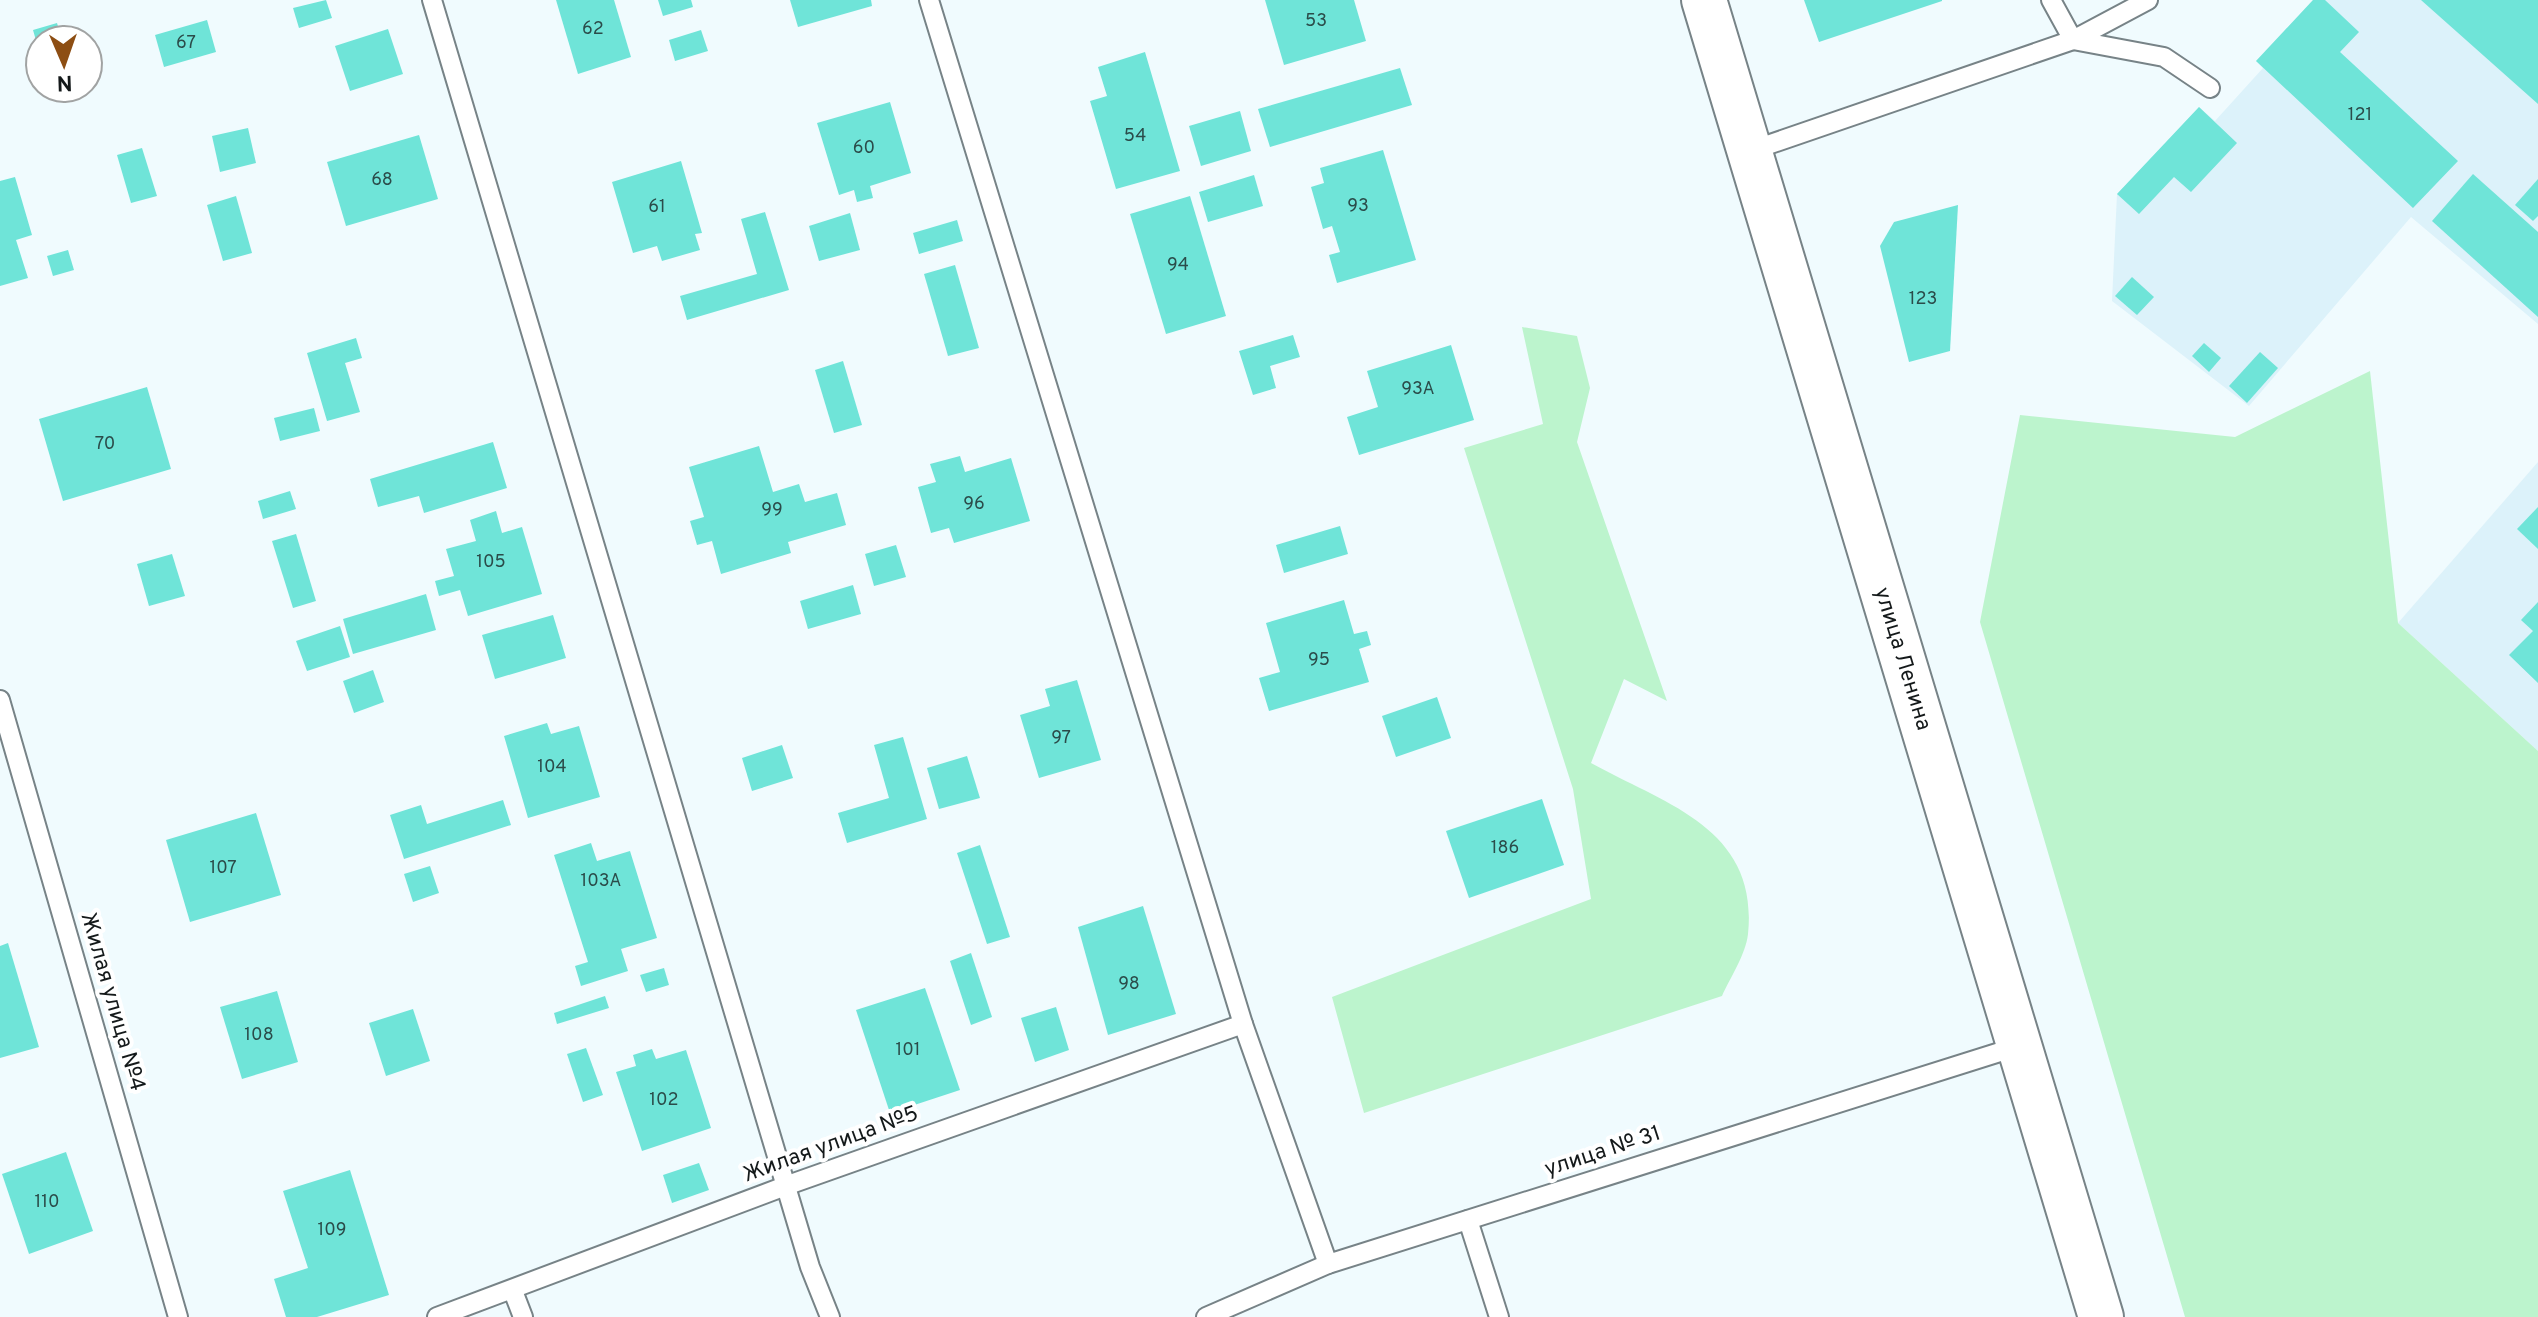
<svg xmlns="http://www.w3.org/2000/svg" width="2538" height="1317" font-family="Overpass,sans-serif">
<rect width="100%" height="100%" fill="#f0fbfe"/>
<g fill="#dcf2fa">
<path d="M2313,0H2538V324L2411,217L2249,406L2112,301L2117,194L2199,107L2215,121L2263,68L2256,61Z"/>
<path d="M2538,462V751L2398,623Z"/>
</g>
<g fill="#bcf4cd">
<path d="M1522,327L1577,336L1590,388L1577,442L1667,701L1624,679L1591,763C1665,804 1759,828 1748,934C1746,954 1730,978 1722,996L1364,1113L1332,997L1591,899L1573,789L1464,448L1543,424Z"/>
<path d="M2370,371L2398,623L2538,751V1317H2185L1980,622L2020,415L2235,437Z"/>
</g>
<g fill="#6fe4d8">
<path d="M326,0L332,18L299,28L293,8Z"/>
<path d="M556,0H614L631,57L578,74Z"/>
<path d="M658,0H691L693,7L663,16Z"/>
<path d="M790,0H871L872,6L798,27Z"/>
<path d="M1265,0H1354L1366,41L1284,65Z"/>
<path d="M1804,0H1942V1L1819,42Z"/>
<path d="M2313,0H2325L2359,32L2340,52L2458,161L2413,208L2256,61Z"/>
<path d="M2421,0H2538V104Z"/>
<path d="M207,20L216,52L164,67L155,35Z"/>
<path d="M57,23L62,40H40L39,51L33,30Z"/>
<path d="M388,29L403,74L350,91L335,46Z"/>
<path d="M701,30L708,51L675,61L669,40Z"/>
<path d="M1145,52L1180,171L1116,189L1090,101L1107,96L1098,67Z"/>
<path d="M1400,68L1412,105L1270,147L1258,109Z"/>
<path d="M890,102L911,173L870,186L873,198L857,202L854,190L839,195L817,123Z"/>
<path d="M2199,107L2237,143L2191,192L2174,177L2139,214L2117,194Z"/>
<path d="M1240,111L1251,151L1201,166L1189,126Z"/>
<path d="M248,128L256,163L220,172L212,136Z"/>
<path d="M419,135L438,199L346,226L327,162Z"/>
<path d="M142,148L157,196L131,203L117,155Z"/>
<path d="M1383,150L1416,260L1337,283L1329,255L1340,252L1332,226L1323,229L1311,187L1324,183L1320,168Z"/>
<path d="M681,161L702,233L695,234L700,250L662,261L657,246L633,253L612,182Z"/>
<path d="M2473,174L2538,232V317L2432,221Z"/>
<path d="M1254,175L1263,206L1208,222L1199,192Z"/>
<path d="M15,177L32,235L16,240L28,278L0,286V181Z"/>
<path d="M2538,179V216L2533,221L2515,205Z"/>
<path d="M236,196L252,253L223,261L207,205Z"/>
<path d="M1190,196L1226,316L1166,334L1130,214Z"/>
<path d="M1958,205L1950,351L1909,362L1880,246L1894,222Z"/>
<path d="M765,212L789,290L687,320L680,296L757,274L741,219Z"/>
<path d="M850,213L860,250L819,261L809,226Z"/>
<path d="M957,220L963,241L919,254L913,233Z"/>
<path d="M68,250L74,270L53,276L47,256Z"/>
<path d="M955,265L979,348L948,356L924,274Z"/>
<path d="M2132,277L2154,297L2137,315L2115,296Z"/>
<path d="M1293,335L1300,357L1270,366L1276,388L1253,395L1239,351Z"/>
<path d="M356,338L362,358L345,363L360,412L327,421L307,353Z"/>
<path d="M2204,343L2221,358L2209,372L2192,356Z"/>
<path d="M1451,345L1474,420L1359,455L1347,417L1378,407L1367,371Z"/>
<path d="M2260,352L2278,368L2247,403L2229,386Z"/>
<path d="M843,361L862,425L834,433L815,370Z"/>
<path d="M147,387L171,469L63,501L39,419Z"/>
<path d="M314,408L320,431L280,441L274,418Z"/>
<path d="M493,442L507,488L424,513L419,496L378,507L370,479Z"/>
<path d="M759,446L773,492L799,484L805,502L837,493L846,525L788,542L791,553L721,574L712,541L697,545L690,521L704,517L689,467Z"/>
<path d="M960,456L965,472L1011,458L1030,521L954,543L949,528L931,533L918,487L936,482L930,464Z"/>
<path d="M290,491L296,509L263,519L258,501Z"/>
<path d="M2538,507V549L2517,529Z"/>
<path d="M496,511L502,533L522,527L542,594L468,616L460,590L439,596L435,581L454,576L446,549L476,541L470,520Z"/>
<path d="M1340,526L1348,554L1284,573L1276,545Z"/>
<path d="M296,534L316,601L293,608L272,541Z"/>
<path d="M896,545L906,577L874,586L865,554Z"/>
<path d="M172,554L185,596L149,606L137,564Z"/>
<path d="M853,585L861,614L808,629L800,601Z"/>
<path d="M426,594L436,630L353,654L343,619Z"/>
<path d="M1344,600L1354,634L1367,631L1371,645L1359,649L1369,682L1269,711L1259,678L1280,672L1266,623Z"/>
<path d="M2538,602V683L2509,655L2533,631L2521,620Z"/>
<path d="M553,615L566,658L495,679L482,635Z"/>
<path d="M340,626L350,657L307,671L296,641Z"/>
<path d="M373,670L384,702L354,713L343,681Z"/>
<path d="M1077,680L1101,760L1039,778L1020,715L1050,706L1045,689Z"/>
<path d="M1437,697L1451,738L1396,757L1382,716Z"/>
<path d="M547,723L551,734L579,726L600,797L528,818L504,736Z"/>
<path d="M903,737L927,819L847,843L838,813L889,798L874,745Z"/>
<path d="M782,745L793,778L752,791L742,758Z"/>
<path d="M967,756L980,798L939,809L927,768Z"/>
<path d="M1542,799L1564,865L1469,898L1446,831Z"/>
<path d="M503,800L511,825L404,859L390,815L421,805L427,824Z"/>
<path d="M256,813L281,895L190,922L166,840Z"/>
<path d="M591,843L597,861L630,851L657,938L621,949L628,971L581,986L575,966L588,962L554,855Z"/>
<path d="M980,845L1010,937L987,944L957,853Z"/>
<path d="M430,866L439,893L413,902L404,874Z"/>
<path d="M1143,906L1176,1014L1108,1035L1078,927Z"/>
<path d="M8,943L39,1047L0,1058V946Z"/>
<path d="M971,953L992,1017L971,1025L950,961Z"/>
<path d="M664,968L669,985L646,992L640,975Z"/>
<path d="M925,988L960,1090L890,1113L856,1010Z"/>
<path d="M277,991L298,1062L242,1079L220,1007Z"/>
<path d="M605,996L609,1008L557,1024L554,1013Z"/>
<path d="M1056,1007L1069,1050L1035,1062L1021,1018Z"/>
<path d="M413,1009L430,1061L386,1076L369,1023Z"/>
<path d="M586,1048L603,1095L583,1102L567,1054Z"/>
<path d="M652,1049L656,1059L686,1050L711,1128L642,1151L616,1072L636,1066L633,1055Z"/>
<path d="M66,1152L93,1231L29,1254L2,1174Z"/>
<path d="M699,1163L709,1190L672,1203L663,1175Z"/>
<path d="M350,1170L389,1295L317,1317H286L274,1279L308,1268L283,1191Z"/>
</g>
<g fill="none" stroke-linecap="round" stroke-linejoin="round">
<defs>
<g id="service">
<path d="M432,0L810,1267L830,1317"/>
<path d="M929,0L1243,1024L1328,1264"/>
<path d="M2051,0L2073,40L2164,57L2210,88"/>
<path d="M1750,151L2073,40L2148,0"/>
<path d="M0,700L178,1317"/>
<path d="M1468,1220L1499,1317"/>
<path d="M513,1291L523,1317"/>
<path d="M437,1317L788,1185L1243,1024"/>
<path d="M1206,1317L1328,1264L2019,1046"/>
</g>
<path id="tertiary" d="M1704,0L2101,1317"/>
</defs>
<use href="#service" stroke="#778387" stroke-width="22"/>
<use href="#tertiary" stroke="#778387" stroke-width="48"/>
<use href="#service" stroke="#fff" stroke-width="18"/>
<use href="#tertiary" stroke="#fff" stroke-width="44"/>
</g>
<g text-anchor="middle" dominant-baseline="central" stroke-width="8" stroke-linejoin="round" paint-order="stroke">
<g font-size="18" fill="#2b4c4a">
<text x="1316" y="21">53</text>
<text x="593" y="29">62</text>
<text x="186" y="43">67</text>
<text x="2360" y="115">121</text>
<text x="1135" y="136">54</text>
<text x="864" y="148">60</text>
<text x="382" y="180">68</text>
<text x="1358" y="206">93</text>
<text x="657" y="207">61</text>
<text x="1178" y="265">94</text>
<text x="1923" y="299">123</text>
<text x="1418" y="389">93А</text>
<text x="105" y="444">70</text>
<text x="974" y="504">96</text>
<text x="772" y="510">99</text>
<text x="491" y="562">105</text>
<text x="1319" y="660">95</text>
<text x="1061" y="738">97</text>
<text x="552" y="767">104</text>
<text x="1505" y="848">186</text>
<text x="223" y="868">107</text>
<text x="601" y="881">103А</text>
<text x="1129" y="984">98</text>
<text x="259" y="1035">108</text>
<text x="908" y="1050">101</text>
<text x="664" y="1100">102</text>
<text x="47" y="1202">110</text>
<text x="332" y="1230">109</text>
</g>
<g font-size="22" fill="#14191a" stroke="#fff">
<text transform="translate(1902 659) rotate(73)">улица Ленина</text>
<text transform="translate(112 1002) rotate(74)">Жилая улица №4</text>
<text transform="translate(831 1145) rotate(-20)">Жилая улица №5</text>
<text transform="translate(1603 1152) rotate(-18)">улица № 31</text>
</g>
</g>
<g transform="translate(64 64) rotate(178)"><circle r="38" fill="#ffffff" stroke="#a1a3a3" stroke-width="2"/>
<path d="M0-6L14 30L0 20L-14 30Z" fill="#8d4e13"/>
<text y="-12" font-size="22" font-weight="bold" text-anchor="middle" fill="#14191a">N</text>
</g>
</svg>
